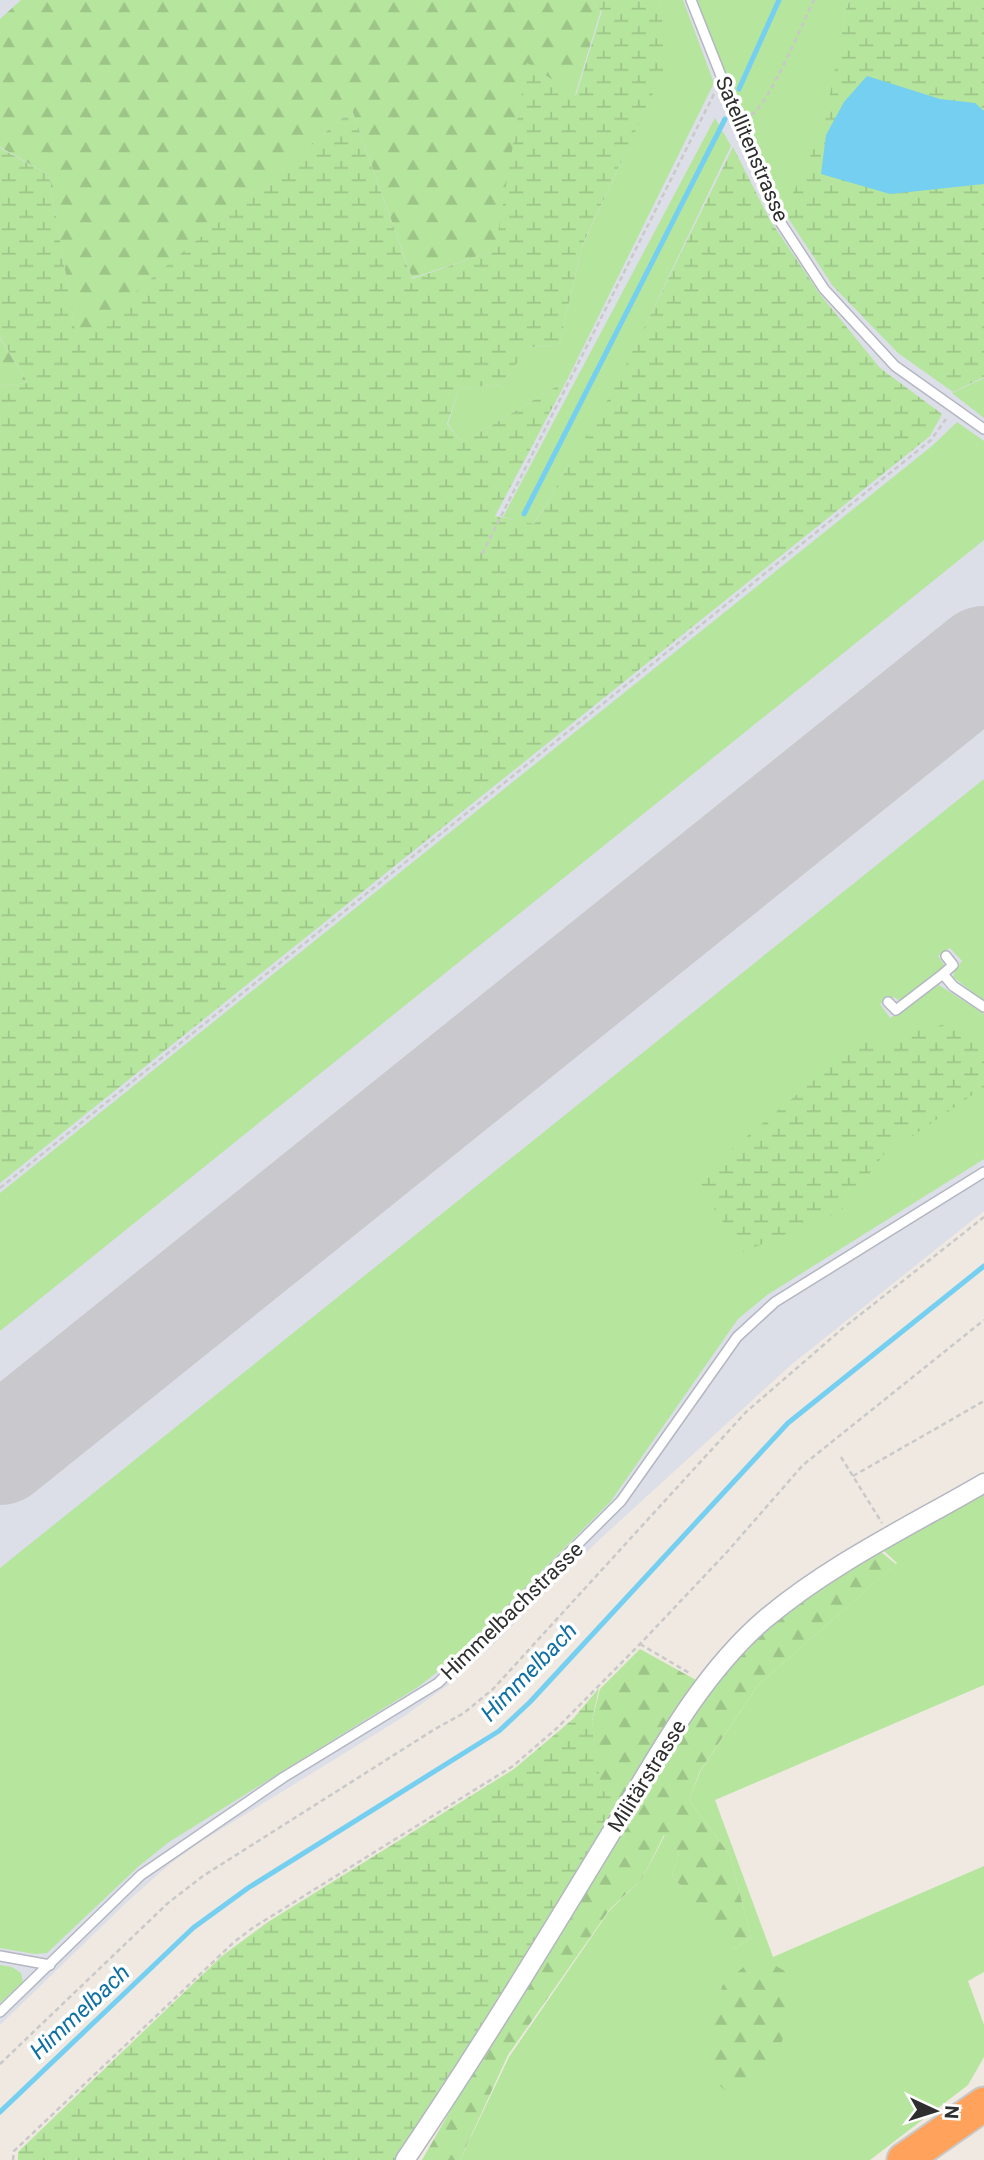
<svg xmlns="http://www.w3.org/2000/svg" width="984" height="2160" font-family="Roboto,sans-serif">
<defs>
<pattern id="forest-firs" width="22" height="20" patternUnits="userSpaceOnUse" patternTransform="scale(1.75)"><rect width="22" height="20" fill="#b6e59e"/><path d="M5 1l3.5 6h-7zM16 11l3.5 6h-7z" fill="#9dc588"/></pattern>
<pattern id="wetland-marsh" width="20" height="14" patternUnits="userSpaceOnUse" patternTransform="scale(1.75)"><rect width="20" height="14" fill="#b6e59e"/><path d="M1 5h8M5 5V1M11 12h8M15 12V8" fill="none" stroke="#9dc588"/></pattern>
</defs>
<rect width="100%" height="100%" fill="#efe9e1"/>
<path fill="#dcdee8" d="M0,0H984V1211L792,1364L600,1539L497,1641L452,1682L403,1717L202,1841L171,1863L128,1901L0,2025Z"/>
<g fill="#b6e59e">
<path d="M660,0H683L714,83L567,380L462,443L448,424L459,389L501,384L528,347L559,346L582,247L663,71V25Z"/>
<path d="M696,0H850L846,9L825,127L784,212L764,173Z"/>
<path d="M715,118L731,146L614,391L533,525L503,517Z"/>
<path d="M984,378V418L952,393Z"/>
<path d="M957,422L984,441V540L0,1331V1193L932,446Z"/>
<path d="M984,779V1001L953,977L955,970L962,961L950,948L938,956L945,966L900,1001L894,997L880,1004L890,1018L939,985L984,1014V1159L767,1295L738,1319L611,1501L454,1659L418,1687L169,1842L139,1866L47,1953L35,1954L0,1948V1568Z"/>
<path d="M984,1494V1685L715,1800L773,1957L984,1866V1972L968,1981L984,2025V2057L968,2085L870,2160H460L509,2057L610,1910L642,1879L665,1835L679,1853L672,1875L723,1939L735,1949L751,1937L730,1855L689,1800L701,1770L758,1685L897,1563L883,1550Z"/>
<path d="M0,1965L12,1967L21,1973L23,1982L0,2003Z"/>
</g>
<g fill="url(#forest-firs)">
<path d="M21,0H591L601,10L575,95L527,64L496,250L412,278L352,110L77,342L49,175L0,147V19Z"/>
<path d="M0,338L28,383L0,386Z"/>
<path d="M881,1552L896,1564L758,1685L700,1771L689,1800L730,1855L751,1937L735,1949L722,1939L672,1875L679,1853L664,1835L642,1879L610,1909L508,2055L460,2160H422L504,2017L633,1816L600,1789L592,1721L600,1689L640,1649L696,1680L706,1683L768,1625L833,1578Z"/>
<path d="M757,1955L790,1974L784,2035L770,2076L732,2097L705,2072L722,1986Z"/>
</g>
<g fill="url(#wetland-marsh)">
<path d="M591,0H660L663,25V72L582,246L559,346L529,347L501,384L459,389L447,424L462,443L567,380L495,516L534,524L613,391L733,147L770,220L819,293L880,368L942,414L930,436L0,1183V386L28,383L0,337V148L49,175L77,341L352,110L412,279L495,250L527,63L576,95L602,11Z"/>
<path d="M850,0H984V377L953,392L898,353L833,286L784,212L824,127L846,9Z"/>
<path d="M918,1020L932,1028L948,1023L984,1042V1087L911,1137H897L841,1211L743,1252L695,1180L869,1034L883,1044Z"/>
<path d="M599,1688L592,1721L601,1789L620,1805L396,2160H18V2152L222,1956L268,1922L514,1769L573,1719Z"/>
</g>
<path fill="#75cff0" d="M867,76L940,99L975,103L984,111V184L890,194L821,174L826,135L844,102Z"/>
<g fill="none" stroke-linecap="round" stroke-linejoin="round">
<g stroke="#75cff0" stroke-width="5">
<path d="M739,89L779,0"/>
<path d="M524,514L725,119"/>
<path d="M0,2112L193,1928L248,1888L499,1731L530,1702L788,1423L984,1266"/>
</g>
<path stroke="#c9c8cc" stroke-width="108" d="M0,1451L984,660"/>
<defs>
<g id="lane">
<path d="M691,0L777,217L824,289L895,366L984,429"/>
<path d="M946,956L953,965L943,974L953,986L984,1007"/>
<path d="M888,1002L896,1010L943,974"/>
<path d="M0,1956L50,1965"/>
<path d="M0,2012L141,1875L284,1777L438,1683L621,1501L737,1337L775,1302L984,1172"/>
</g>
<path id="street" d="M405,2160C476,2055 542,1947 608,1838C654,1763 697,1678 764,1620C830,1564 910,1526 984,1483"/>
<path id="highway" d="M904,2160L984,2104"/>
</defs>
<use href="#lane" stroke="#b4b7c1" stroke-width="12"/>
<use href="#street" stroke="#b4b7c1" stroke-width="21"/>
<use href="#highway" stroke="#c9c9c9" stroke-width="37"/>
<g stroke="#c9c9c9" stroke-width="2.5" stroke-dasharray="5 3.5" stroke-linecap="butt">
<path d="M751,115C770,103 802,24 814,0"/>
<path d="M482,554L714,94"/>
<path d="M0,1188L931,440L946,419"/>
<path d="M841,1457L882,1523"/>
<path d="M853,1476L984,1401"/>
<path d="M640,1644L691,1674"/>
<path d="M0,2064L168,1903L203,1876L435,1729L464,1713L493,1689L746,1412L842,1329L984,1217"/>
<path d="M13,2160L14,2151L234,1942L254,1927L513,1766L557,1728L640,1644L727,1552L803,1465L984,1320"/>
</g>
<use href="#lane" stroke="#fff" stroke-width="9"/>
<use href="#street" stroke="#fff" stroke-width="18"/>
<use href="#highway" stroke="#ffa35c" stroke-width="33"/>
</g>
<g text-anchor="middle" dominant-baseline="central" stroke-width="7" stroke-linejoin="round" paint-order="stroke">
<g font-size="21" fill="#2e2e2e" stroke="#fff">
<text transform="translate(752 149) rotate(67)">Satellitenstrasse</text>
<text transform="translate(512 1611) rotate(-44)">Himmelbachstrasse</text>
<text transform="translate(647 1776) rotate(-58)">Militärstrasse</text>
</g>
<g font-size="23" font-style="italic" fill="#0d6fa3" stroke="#fff">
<text transform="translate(529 1672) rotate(-46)">Himmelbach</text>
<text transform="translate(80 2012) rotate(-43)">Himmelbach</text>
</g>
</g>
<g transform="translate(935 2111) rotate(94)" stroke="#ffffff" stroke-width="5" paint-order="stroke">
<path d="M0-5L12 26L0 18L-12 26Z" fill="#2e2e2e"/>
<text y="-10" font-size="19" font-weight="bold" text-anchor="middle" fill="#2e2e2e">N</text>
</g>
</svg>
